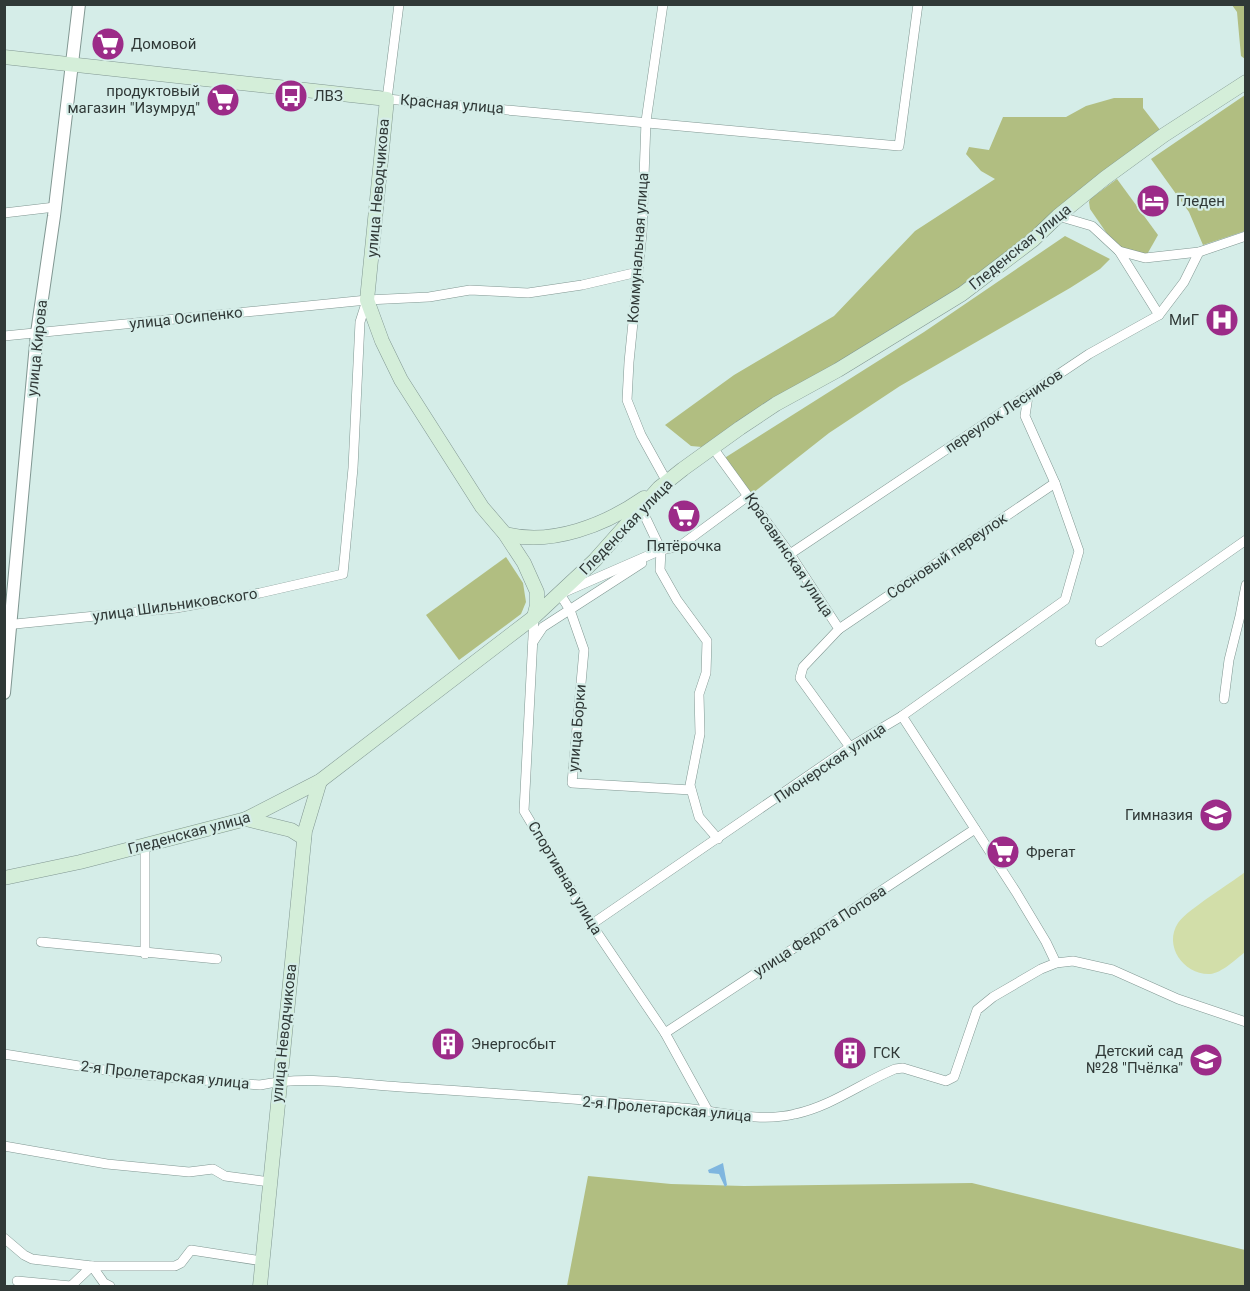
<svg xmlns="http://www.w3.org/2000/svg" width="1250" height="1291" font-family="Roboto,sans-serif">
<rect width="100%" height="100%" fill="#d5ede8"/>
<path fill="#d2dea9" d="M1245,872V952C1236,959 1222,973 1210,974C1184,975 1163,946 1178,923C1188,909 1230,884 1245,872Z"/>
<g fill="#b1be81">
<path d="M1232,5H1245V59L1241,56L1237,12Z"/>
<path d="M1245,95V231L1203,245L1189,212L1151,159Z"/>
<path d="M1114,98H1143V108L1164,135L996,268L713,448L691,446L665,425L734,375L834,316L915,231L995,179L981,171L966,154L969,147L989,150L1003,117H1066L1086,106Z"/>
<path d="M1117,179L1158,235L1145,258L1119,251L1090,209L1089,202L1090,199Z"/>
<path d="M1065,236L1110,259L1100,269L1070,288L900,386L829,433L749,496L723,459L924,332Z"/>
<path d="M506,557L523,583L526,602L521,614L459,660L426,615Z"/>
<path d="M588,1176L671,1184L744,1186L972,1183L1245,1250V1286H567Z"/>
</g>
<path fill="#7fb6df" d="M723,1163L727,1185L725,1187L719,1174L709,1173L708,1170Z"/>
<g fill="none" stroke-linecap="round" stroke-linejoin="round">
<defs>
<g id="minor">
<path d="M399,4L387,99L899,146L918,4"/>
<path d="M663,4L646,121L642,233L629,362L627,400L641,435L667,482"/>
<path d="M4,213L55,207"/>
<path d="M1058,216L1092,226L1119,251L1145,258L1199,252L1246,236"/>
<path d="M1119,251L1159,315"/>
<path d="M4,336L367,300L429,297L470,290L528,293L582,285L638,272"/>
<path d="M713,448L790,554L839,629L803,667L800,678L850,747"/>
<path d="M641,508L661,550L660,570L677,600L707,641L706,673L699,694L700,734L690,785L699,817L718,839"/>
<path d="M790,554L1089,354L1159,315L1184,282L1199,252"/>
<path d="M534,617L524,811L596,931L665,1033L708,1111"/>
<path d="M5,625L176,608L260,593L343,574L353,468L360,322L367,300"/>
<path d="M839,629L1055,483"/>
<path d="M533,642L543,627L642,563"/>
<path d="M1100,642L1246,540"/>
<path d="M1224,699L1229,660L1240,616L1246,585"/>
<path d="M902,716L1016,892L1046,942L1056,963"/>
<path d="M691,790L572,783L584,650L570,610L560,594L661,550L680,546L748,496"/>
<path d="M145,845V954"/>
<path d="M592,924L850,747L902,716L1065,600L1079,551L1055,483L1025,416L1028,396"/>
<path d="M41,942L217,959"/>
<path d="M665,1033L975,829"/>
<path d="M4,1054L123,1073L260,1085C305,1075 355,1084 401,1087C494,1093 589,1100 682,1108C720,1111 758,1123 795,1114C832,1106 861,1083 895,1069L903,1068L946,1081L954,1077L977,1010L993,997L1041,969L1056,963L1073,961L1113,970L1178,999L1246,1022"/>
<path d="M4,1146L107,1164L189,1172L213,1169L225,1176L270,1182"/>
<path d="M4,1238L24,1255L32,1259L92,1266H175L181,1263L191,1250L262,1261"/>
<path d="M17,1281L71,1286L92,1266L104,1283L110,1286"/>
</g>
<path id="tertiary" d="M4,693L37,333L54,216L79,4"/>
<g id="secondary">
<path d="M4,57L387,99L367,300L382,341L401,380L482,507L505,534L524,563L537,592V605L534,617"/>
<path d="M505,534C552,546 605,525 644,498"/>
<path d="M246,819L291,830L304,838"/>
<path d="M4,878L80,862L246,819L320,781L534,617L595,560L659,488L683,469L740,428L776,404L838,370L962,294L1033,240L1058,216L1105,178L1164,135L1246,82"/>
<path d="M260,1286L305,831L320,781"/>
</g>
</defs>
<use href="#minor" stroke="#819792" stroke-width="10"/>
<use href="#tertiary" stroke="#819792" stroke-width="14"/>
<use href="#secondary" stroke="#819792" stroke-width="15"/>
<use href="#minor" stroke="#fff" stroke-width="9"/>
<use href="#tertiary" stroke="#fff" stroke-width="12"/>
<use href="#secondary" stroke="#d4eed9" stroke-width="14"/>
</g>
<defs>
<symbol id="supermarket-disc" viewBox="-11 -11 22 22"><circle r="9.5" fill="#9c2b88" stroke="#d5ede8"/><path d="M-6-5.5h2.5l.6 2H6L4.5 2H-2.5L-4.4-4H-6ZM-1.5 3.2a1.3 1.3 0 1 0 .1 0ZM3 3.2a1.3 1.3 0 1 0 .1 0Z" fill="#fff"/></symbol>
<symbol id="bus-disc" viewBox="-11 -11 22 22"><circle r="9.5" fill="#9c2b88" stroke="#d5ede8"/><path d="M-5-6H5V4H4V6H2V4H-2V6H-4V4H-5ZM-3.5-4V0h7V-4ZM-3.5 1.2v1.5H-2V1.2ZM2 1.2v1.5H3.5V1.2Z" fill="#fff"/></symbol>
<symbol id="hotel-disc" viewBox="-11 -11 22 22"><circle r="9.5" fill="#9c2b88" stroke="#d5ede8"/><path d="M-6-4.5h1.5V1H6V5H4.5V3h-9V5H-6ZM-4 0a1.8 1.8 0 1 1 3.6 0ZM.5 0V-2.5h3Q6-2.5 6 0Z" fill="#fff"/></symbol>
<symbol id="hospital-disc" viewBox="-11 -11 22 22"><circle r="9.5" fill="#9c2b88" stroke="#d5ede8"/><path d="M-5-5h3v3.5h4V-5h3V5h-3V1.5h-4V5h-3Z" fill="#fff"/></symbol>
<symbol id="school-disc" viewBox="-11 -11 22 22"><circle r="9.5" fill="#9c2b88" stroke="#d5ede8"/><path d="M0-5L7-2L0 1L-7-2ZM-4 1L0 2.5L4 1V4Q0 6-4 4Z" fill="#fff"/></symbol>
<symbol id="building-disc" viewBox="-11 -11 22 22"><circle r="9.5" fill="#9c2b88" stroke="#d5ede8"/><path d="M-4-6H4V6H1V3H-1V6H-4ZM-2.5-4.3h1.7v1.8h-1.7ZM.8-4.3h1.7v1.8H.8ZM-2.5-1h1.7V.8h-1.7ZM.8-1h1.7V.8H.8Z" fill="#fff"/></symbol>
</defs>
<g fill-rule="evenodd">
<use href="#supermarket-disc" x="89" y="25" width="38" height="38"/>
<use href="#bus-disc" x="272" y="77" width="38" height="38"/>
<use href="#supermarket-disc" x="204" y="81" width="38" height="38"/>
<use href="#hotel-disc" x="1134" y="182" width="38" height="38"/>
<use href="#hospital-disc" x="1203" y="301" width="38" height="38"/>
<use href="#supermarket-disc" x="665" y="497" width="38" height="38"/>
<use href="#school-disc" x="1197" y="796" width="38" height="38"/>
<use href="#supermarket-disc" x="984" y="833" width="38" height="38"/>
<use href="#building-disc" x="429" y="1025" width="38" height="38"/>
<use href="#building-disc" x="831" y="1034" width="38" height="38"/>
<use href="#school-disc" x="1187" y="1041" width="38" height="38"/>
</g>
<g text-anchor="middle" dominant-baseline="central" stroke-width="4.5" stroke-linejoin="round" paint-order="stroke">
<g font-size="15" fill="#303937" stroke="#d5ede8" text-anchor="start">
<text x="131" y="44">Домовой</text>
<text x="200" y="91" text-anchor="end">продуктовый<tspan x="200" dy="17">магазин "Изумруд"</tspan></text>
<text x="314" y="96">ЛВЗ</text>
<text x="1176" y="201">Гледен</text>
<text x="1199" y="320" text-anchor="end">МиГ</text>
<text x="684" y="546" text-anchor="middle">Пятёрочка</text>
<text x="1193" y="815" text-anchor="end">Гимназия</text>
<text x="1026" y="852">Фрегат</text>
<text x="471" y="1044">Энергосбыт</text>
<text x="1183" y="1051" text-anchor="end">Детский сад<tspan x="1183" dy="17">№28 "Пчёлка"</tspan></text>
<text x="873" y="1053">ГСК</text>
</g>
<g font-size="15" fill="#303937" stroke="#d5ede8">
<text transform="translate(452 104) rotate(5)">Красная улица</text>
<text transform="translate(378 188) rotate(-85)">улица Неводчикова</text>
<text transform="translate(1020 247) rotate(-39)">Гледенская улица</text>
<text transform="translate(638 248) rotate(-86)">Коммунальная улица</text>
<text transform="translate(186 318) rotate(-6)">улица Осипенко</text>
<text transform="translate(37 348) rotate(-84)">улица Кирова</text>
<text transform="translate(1004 411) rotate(-34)">переулок Лесников</text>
<text transform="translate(626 527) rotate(-46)">Гледенская улица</text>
<text transform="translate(789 555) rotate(56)">Красавинская улица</text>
<text transform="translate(947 556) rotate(-34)">Сосновый переулок</text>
<text transform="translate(175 605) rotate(-8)">улица Шильниковского</text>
<text transform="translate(577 728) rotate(-85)">улица Борки</text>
<text transform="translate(830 763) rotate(-34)">Пионерская улица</text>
<text transform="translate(189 833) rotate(-15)">Гледенская улица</text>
<text transform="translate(565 878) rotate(59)">Спортивная улица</text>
<text transform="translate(820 931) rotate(-33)">улица Федота Попова</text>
<text transform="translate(284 1033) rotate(-84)">улица Неводчикова</text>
<text transform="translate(165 1075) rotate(6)">2-я Пролетарская улица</text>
<text transform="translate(667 1109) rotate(5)">2-я Пролетарская улица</text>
</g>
</g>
<rect width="1250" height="1291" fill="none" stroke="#303937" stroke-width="12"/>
</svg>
